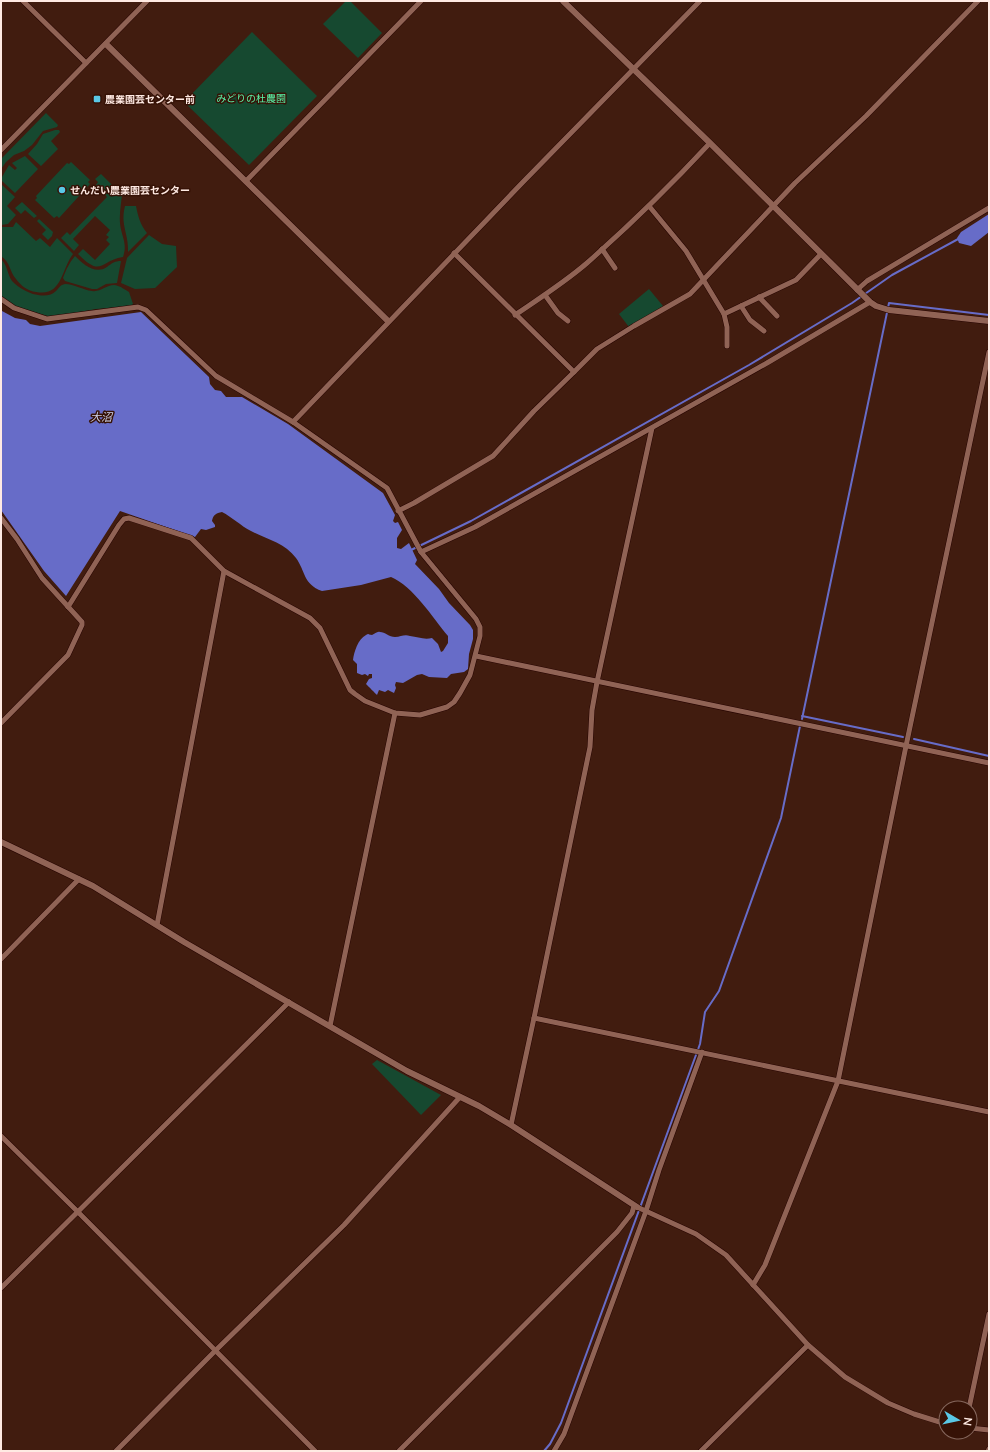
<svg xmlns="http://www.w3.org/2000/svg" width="990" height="1452" font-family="Lato,'Noto Sans JP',sans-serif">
<rect width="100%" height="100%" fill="#411c0f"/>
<g fill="#164930">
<path d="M346,1H350L382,33L358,58L323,24Z"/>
<path d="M252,32L317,96L249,165L184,102Z"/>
<path d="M46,113L58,125L57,127L43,131L32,145L24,151L14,155L6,162L1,169V159Z"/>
<path d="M55,130H59L60,132L51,141L58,149L41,166L28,154L37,144L43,134Z"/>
<path d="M25,156L38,169L15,193L2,181V177L9,165L15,170L17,168L12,163Z"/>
<path d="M71,162L90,180L88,182L90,184L59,218L57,216L54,218L35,200L37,198L36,196L67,163L69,164Z"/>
<path d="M101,174L117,190L122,191C122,201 119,212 120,223C121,236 128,243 123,257C99,261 102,278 78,254L83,249L95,260L110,244L106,240L109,237L106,235L110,230L95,216L73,239L79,245L74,251L61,238L67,232L70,235L107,197L96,185L98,182L95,179Z"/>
<path d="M1,184L15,197L7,206L16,215L8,224L1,225Z"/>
<path d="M22,202L37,216L34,218L25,210L21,214L15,208Z"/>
<path d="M125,206H136C138,216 140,224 147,233L128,252C129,234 120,225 125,206Z"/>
<path d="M39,219L53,232L52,236L48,240L42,234L46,230L37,221Z"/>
<path d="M16,222L36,241L40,238L50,247L57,238L73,254C61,270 62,297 36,292C28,291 21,286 16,279C9,271 11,263 1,256V227H13Z"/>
<path d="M149,235L162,244L176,246L177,267L155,288L135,289L121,283L127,258Z"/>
<path d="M75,256C83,264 95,275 107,267C112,263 115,261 121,261L117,283L106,284L97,289H92L65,281L63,278C66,270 69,263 75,256Z"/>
<path d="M1,259C8,266 7,274 12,281C15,284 20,288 24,290C32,295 49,299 56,291C59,288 60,285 65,284C74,284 83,290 92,291C101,293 109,282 118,286C122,287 125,290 129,292L133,304L131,306L96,309L51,317L15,306L1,296Z"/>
<path d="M649,289L663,306L629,327L619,314Z"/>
<path d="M377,1060L441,1095L421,1115L372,1064Z"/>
</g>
<g fill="#676cc8">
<path d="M989,214V232L971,246L959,243L957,238L961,232Z"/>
<path d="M1,307L2,311L15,318L26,320L30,324L40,326L141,312L209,377L210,384L215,390L221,391L226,397H242L288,424L383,493L395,515L393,521L395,523L398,522L402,530L397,538V548L401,549L409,543L417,560L415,564L439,589L449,603L470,625L473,630V639L469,654L468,669L464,672L451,674L447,678L429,677L422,674L417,675L403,683L396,682L395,685L396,688L394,693L388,690L385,692L379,690L377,695C376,694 368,686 366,684L369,679L372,678V674H369L368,676L365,674L362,675L357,673V664L353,660C354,652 358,639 366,635C370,633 367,635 372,635C375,634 377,631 380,632C385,632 389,637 395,637C401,637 404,634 410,636C418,637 424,640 432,638L438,644L441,652L443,651L448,643V636C433,618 413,586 391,577L361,585L322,591C303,584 306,572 296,558C285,543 266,539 251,531C241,526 232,517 222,512C216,513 213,515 212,521L215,525V527L206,530L201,529L195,537L120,511L66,596L44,571L1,510Z"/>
</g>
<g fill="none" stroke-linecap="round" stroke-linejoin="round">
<g stroke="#676cc8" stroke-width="2">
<path d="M411,550L471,521L749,365L852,303L892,275L960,238"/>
<path d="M802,716L903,737"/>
<path d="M802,719L889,303L989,315"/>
<path d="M914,739L989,756"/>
<path d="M544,1451L550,1444L561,1423L700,1044L705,1012L719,991L781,818L800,726"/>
</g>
<defs>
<g id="minor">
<path d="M23,1L86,63"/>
<path d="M1,150L147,1"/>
<path d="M246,181L421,1"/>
<path d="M649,206L686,251L724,314"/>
<path d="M602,249L615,268"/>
<path d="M454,253L574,372L597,349L634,326L690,294L795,183L866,116L978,1"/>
<path d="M857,290L867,281L989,208"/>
<path d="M545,295L558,313L568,321"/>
<path d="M759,297L777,316"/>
<path d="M1,299L14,308L47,319L138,307L146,310L216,376L293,422L387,488L421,552L476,619L480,627V636L470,675L460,693L454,702L447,707L420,715L395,713L365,701L355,694L350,690L320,628L310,618L224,571L191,538L129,518L124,519L119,525L68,607"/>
<path d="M741,306L750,320L764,331"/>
<path d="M515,315C540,298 565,282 587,263C630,225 671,185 710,143"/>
<path d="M727,346V327L724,314L796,280L821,254"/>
<path d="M293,422L523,182L700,1"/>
<path d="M398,511L414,503L493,456L534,411L574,372"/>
<path d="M1,518L17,539L42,578L82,622V625L68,655L1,723"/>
<path d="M421,552L475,527L767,363L870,302"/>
<path d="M476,656L989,763"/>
<path d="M157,925L224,571"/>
<path d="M1,959L79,879"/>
<path d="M534,1018L989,1112"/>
<path d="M330,1026L395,713"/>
<path d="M511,1125L534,1018L590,747L592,710L597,682L652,428"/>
<path d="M1,1136L77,1211L315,1451"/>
<path d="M637,1207L696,1234L726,1255L808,1345L845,1377L888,1403L914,1414L946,1424"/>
<path d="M753,1285L765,1265L838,1081L906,746L989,352"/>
<path d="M1,1288L289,1002"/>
<path d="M969,1408L989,1314"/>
<path d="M970,1428L989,1430"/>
<path d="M116,1451L215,1351L344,1225L460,1097"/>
<path d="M399,1451L617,1232L632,1213L634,1206"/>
<path d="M554,1451L564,1434L646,1211L659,1170L702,1052"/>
<path d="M701,1451L808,1345"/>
<path d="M988,1451L989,1449"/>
</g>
<g id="tertiary">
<path d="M563,1L710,143L870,302L876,306L889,310L989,321"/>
<path d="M106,44L388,321"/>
<path d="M1,842L93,886L184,942L407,1071L479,1106L511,1125L637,1207"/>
</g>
</defs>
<use href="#minor" stroke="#260400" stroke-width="6"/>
<use href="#tertiary" stroke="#260400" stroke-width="7"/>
<use href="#minor" stroke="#906355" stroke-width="5"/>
<use href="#tertiary" stroke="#906355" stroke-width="6"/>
</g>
<g fill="#5ac8e6" stroke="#361206" stroke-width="1.5">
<rect x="93" y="95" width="8" height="8" rx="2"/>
<circle cx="62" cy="190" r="4"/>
</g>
<g text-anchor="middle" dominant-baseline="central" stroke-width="3" stroke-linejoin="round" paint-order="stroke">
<g font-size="10" fill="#59f6aa" stroke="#361206">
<text x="251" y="98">みどりの杜農園</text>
</g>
<g font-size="10" font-weight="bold" fill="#ffeae3" stroke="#361206" text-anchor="start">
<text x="105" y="99">農業園芸センター前</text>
<text x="70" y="190">せんだい農業園芸センター</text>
</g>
<g font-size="11" font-style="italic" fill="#d0d3ec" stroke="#361206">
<text x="101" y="416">大沼</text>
</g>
</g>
<rect width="990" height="1452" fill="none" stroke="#ffeae3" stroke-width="4"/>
<g transform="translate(958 1420) rotate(99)"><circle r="19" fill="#361206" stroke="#86685e"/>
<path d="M0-3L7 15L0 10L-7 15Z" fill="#5ac8e6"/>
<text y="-6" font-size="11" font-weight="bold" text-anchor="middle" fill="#ffeae3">N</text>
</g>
</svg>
